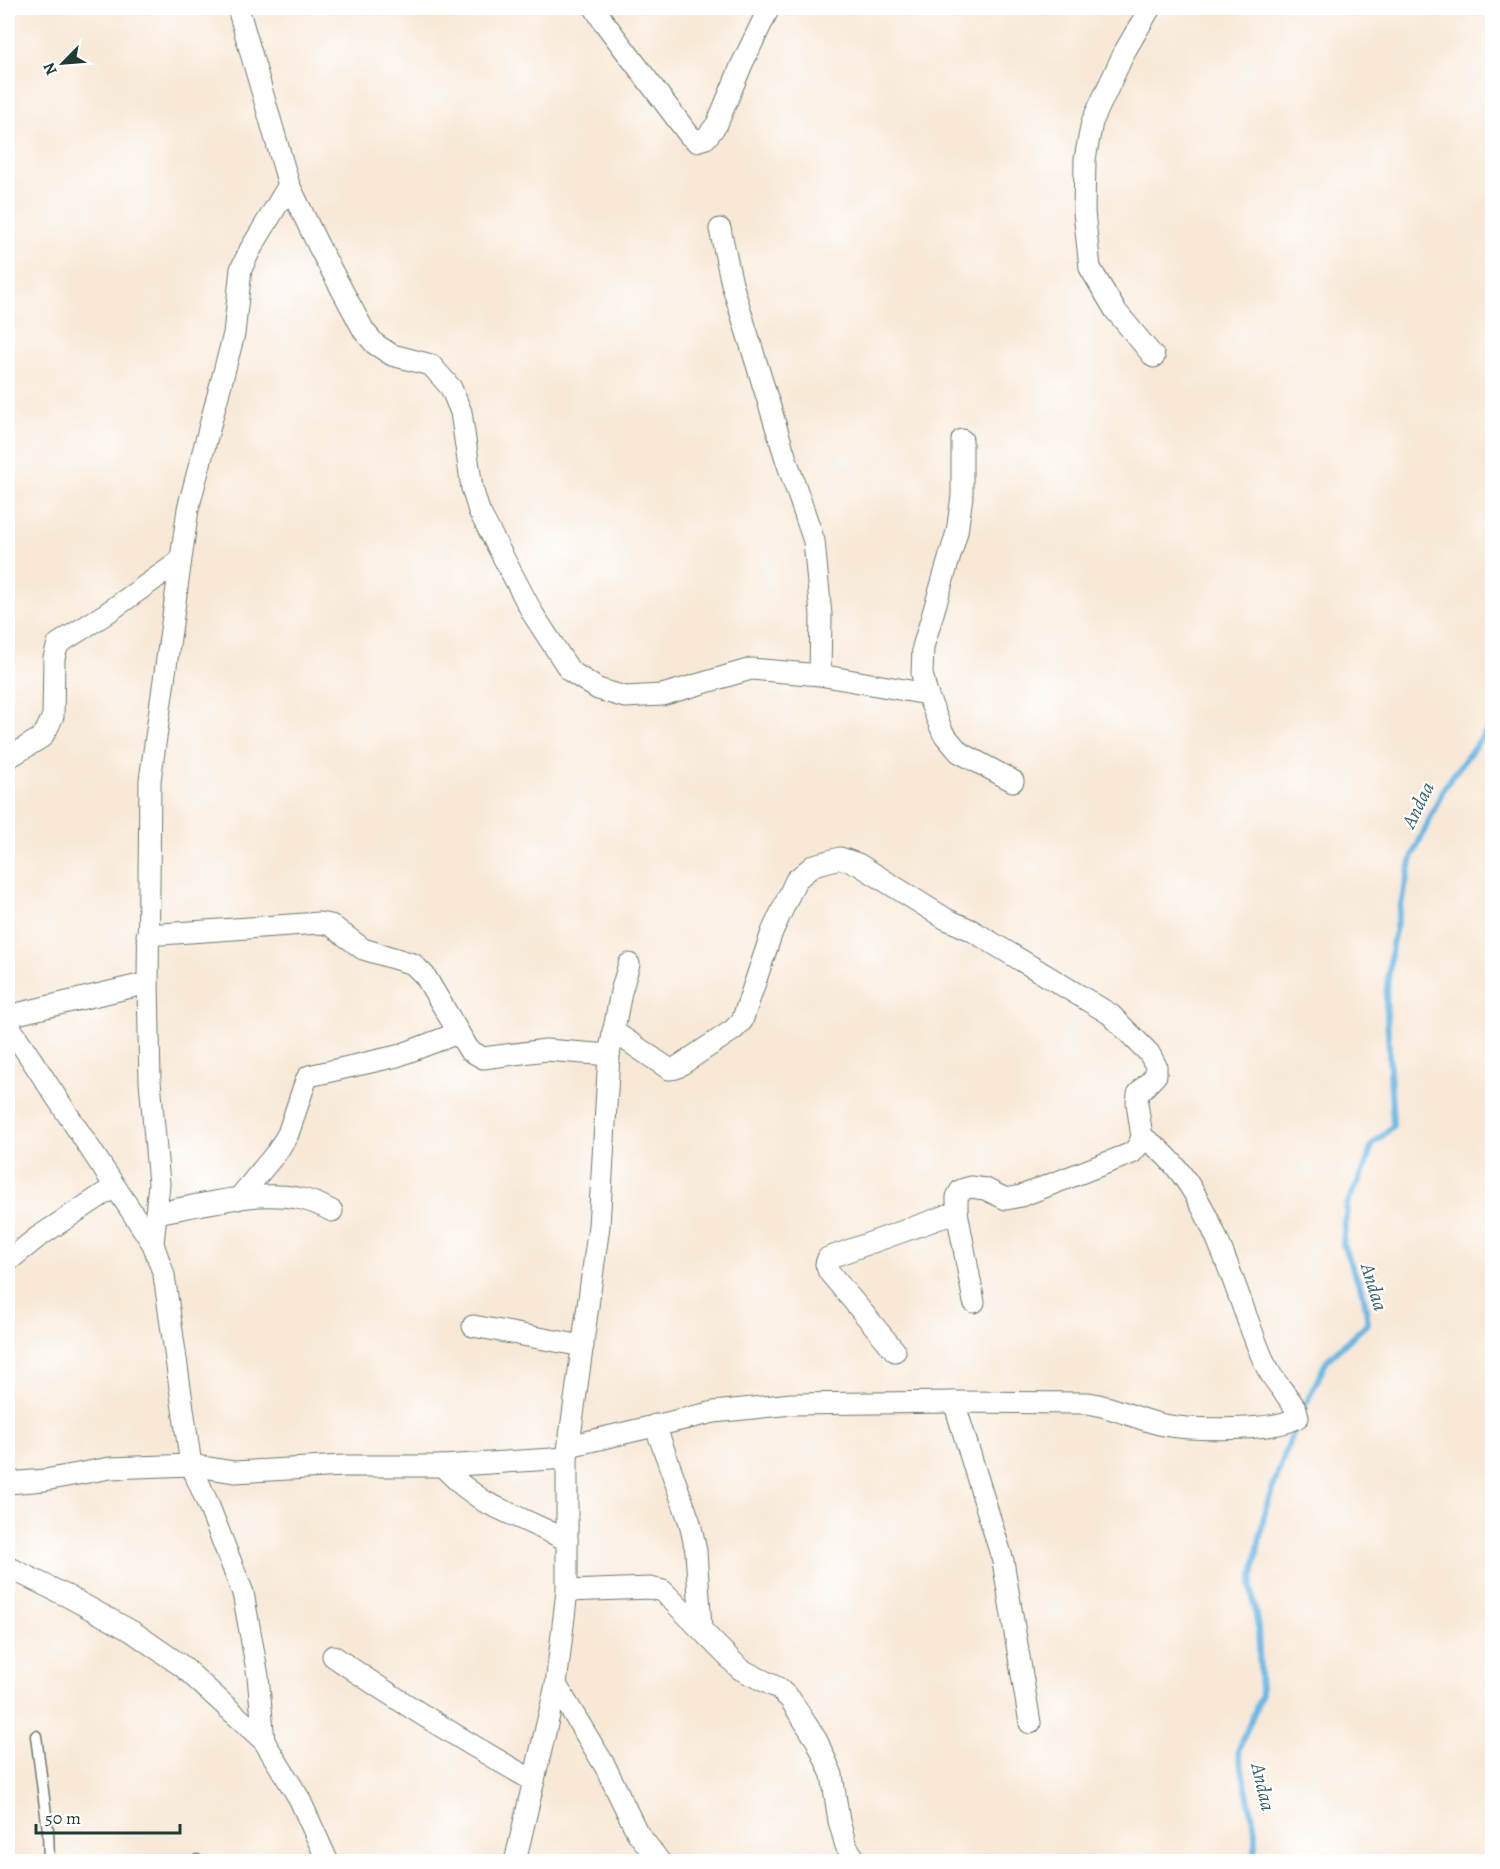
<svg xmlns="http://www.w3.org/2000/svg" width="1500" height="1869" font-family="Alegreya,serif">
<rect width="100%" height="100%" fill="#fff"/>
<filter id="ink" filterUnits="userSpaceOnUse"><feTurbulence type="fractalNoise" baseFrequency=".0167" numOctaves="2"/><feDisplacementMap in="SourceGraphic" scale="12" xChannelSelector="R" yChannelSelector="G"/><feConvolveMatrix kernelMatrix="1 2 1 2 8 2 1 2 1" color-interpolation-filters="sRGB"/></filter>
<filter id="wash" filterUnits="userSpaceOnUse"><feTurbulence type="fractalNoise" baseFrequency=".008" numOctaves="4" result="noise"/><feDisplacementMap in="SourceGraphic" scale="24" xChannelSelector="R" yChannelSelector="G"/><feGaussianBlur stdDeviation="1.35" result="paint"/><feColorMatrix in="noise" values="0 0 0 0 0 0 0 0 0 0 0 0 0 0 0 0 0 1.4 0 .05"/><feComposite in="paint" operator="in"/></filter>
<g filter="url(#wash)">
<rect width="100%" height="100%" fill="#f8e8d6"/>
<g fill="none" stroke-linecap="round" stroke-linejoin="round">
<g stroke="#6ab8e4" stroke-width="6">
<path d="M1302,1412L1327,1360L1368,1323L1364,1296L1343,1245L1347,1204L1364,1170L1372,1145L1393,1126L1386,998L1392,944L1412,857L1445,786L1492,724"/>
<path d="M1255,1862V1829L1238,1751L1261,1696L1258,1628L1251,1587L1265,1510L1296,1423"/>
</g>
</g>
</g>
<g filter="url(#ink)">
<g fill="none" stroke-linecap="round" stroke-linejoin="round">
<defs>
<g id="lane">
<path d="M36,1736L48,1830L49,1862"/>
<path d="M197,1860L198,1862"/>
</g>
<g id="street">
<path d="M238,8L289,185L319,247L364,331L375,344L392,355L431,365L451,388L461,412L472,488L479,511L533,614L570,671L598,689L625,697L662,695L751,669L820,675L821,615L814,541L786,459L732,284L720,229"/>
<path d="M595,8L603,21L689,135L696,141L706,138L717,124L742,64L769,8"/>
<path d="M1150,8L1125,51L1092,122L1085,159L1084,212L1090,268L1115,310L1154,357"/>
<path d="M962,440V496L957,532L923,647L922,674L927,694L943,733L959,752L1013,781"/>
<path d="M820,675L927,694"/>
<path d="M8,758L42,737L47,729L53,716L54,658L58,644L104,615L180,561"/>
<path d="M147,935L319,923L331,925L363,949L413,964L425,976L469,1050L483,1058L546,1050L609,1055"/>
<path d="M8,1016L148,983"/>
<path d="M8,1024L153,1244L164,1275L191,1465L208,1504L243,1593L258,1676L264,1741"/>
<path d="M613,1031L669,1069L676,1068L733,1030L742,1021L772,932L796,880L814,865L840,858L858,864L946,919L971,930L1110,1014L1149,1053L1156,1066V1075L1138,1094L1137,1103L1142,1137L1138,1146L1132,1153L1021,1196L1006,1199L985,1189L971,1187L961,1190L957,1197V1212L974,1302"/>
<path d="M238,1199L277,1152L288,1134L306,1080L309,1076L397,1056L458,1033"/>
<path d="M156,1213C199,1206 254,1190 297,1198C310,1200 321,1205 332,1211"/>
<path d="M153,1244L159,1184L150,1081L148,983L150,780L188,509L234,334L241,269L250,250L289,185"/>
<path d="M8,1261L38,1237L114,1187"/>
<path d="M473,1326L583,1346"/>
<path d="M895,1351L829,1272L826,1264L828,1258L957,1212"/>
<path d="M954,1402L1003,1561L1030,1723"/>
<path d="M655,1425L690,1523L696,1551L701,1628"/>
<path d="M569,1446L714,1412L792,1404L954,1402L1087,1403C1114,1406 1137,1420 1164,1425C1190,1430 1277,1432 1298,1417L1296,1409C1287,1394 1272,1380 1265,1364C1234,1295 1210,1177 1142,1137"/>
<path d="M442,1466L463,1486L485,1502L567,1540"/>
<path d="M8,1483L45,1480L110,1468L191,1465L234,1472L344,1466H442L567,1458"/>
<path d="M8,1567L69,1597L133,1632L182,1666L264,1741L299,1798L328,1862"/>
<path d="M567,1591L650,1588L663,1591L740,1669L778,1688L790,1699L817,1741L832,1775L839,1821L846,1846L857,1862"/>
<path d="M333,1656C398,1701 465,1742 534,1781"/>
<path d="M556,1685L605,1766L637,1832L660,1862"/>
<path d="M515,1862L556,1685L567,1591V1458L599,1226L609,1055L621,992L629,964"/>
</g>
</defs>
<use href="#lane" stroke="#6b796d" stroke-width="13"/>
<use href="#street" stroke="#6b796d" stroke-width="23"/>
<use href="#lane" stroke="#fff" stroke-width="10"/>
<use href="#street" stroke="#fff" stroke-width="21"/>
</g>
</g>
<g text-anchor="middle" dominant-baseline="central" stroke-width="4.5" stroke-linejoin="round" paint-order="stroke">
<g font-size="20" font-style="italic" fill="#366269" stroke="#fff">
<text transform="translate(1418 805) rotate(-64)">Andaa</text>
<text transform="translate(1374 1287) rotate(73)">Andaa</text>
<text transform="translate(1263 1787) rotate(77)">Andaa</text>
</g>
</g>
<rect width="1500" height="1869" fill="none" stroke="#fff" stroke-width="30"/>
<g transform="translate(63 63) rotate(245)" stroke="#ffffff" stroke-width="4.5" paint-order="stroke">
<path d="M0-4.5L10 22L0 15L-10 22Z" fill="#1f3d34"/>
<text y="-9" font-size="16" font-weight="bold" text-anchor="middle" fill="#1f3d34">N</text>
</g>
<path d="M36 1824v9h144v-9" fill="none" stroke="#1f3d34" stroke-width="3"/>
<text x="45" y="1824" font-size="18" fill="#1f3d34" stroke="#ffffff" stroke-width="4.5" paint-order="stroke">50 m</text>
</svg>
